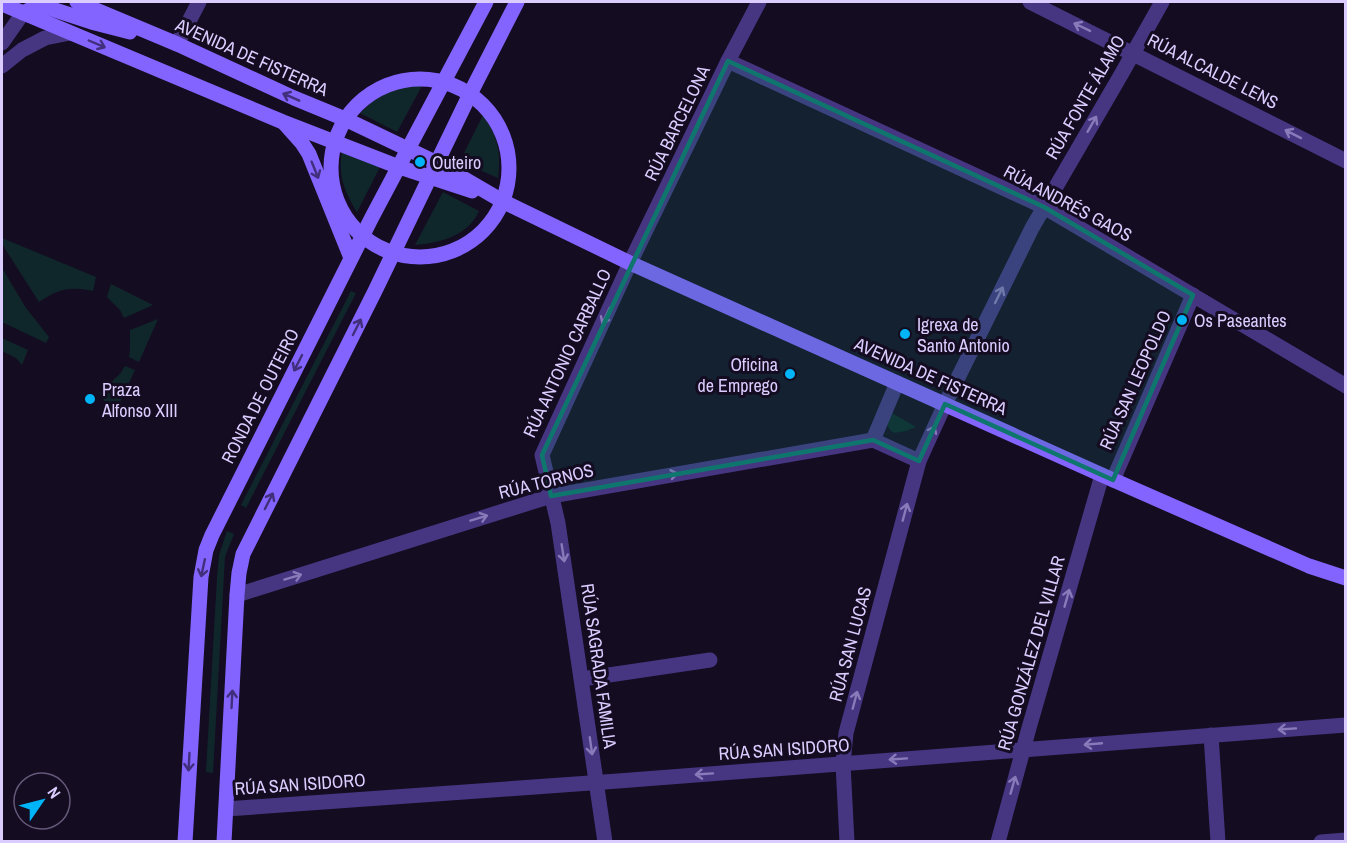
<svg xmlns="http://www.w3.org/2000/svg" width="1347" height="843" font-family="'Archivo Narrow',sans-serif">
<rect width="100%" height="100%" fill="#140c21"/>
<g fill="#0f272b">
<path d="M423,84L397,132L360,113C365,109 370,103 375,100C389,90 407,86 423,84Z"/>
<path d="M483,115C498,137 501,152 498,178L460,161Z"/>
<path d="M342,151L380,167L357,212C344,191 338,176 342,151Z"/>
<path d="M443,192L479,211C468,236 440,243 415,245Z"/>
<path d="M2,238L96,277L93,291C70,286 58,289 39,302L2,244Z"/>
<path d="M2,268L26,308L49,337L46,343L2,322Z"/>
<path d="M111,284L153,305L124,318L120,310L107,297Z"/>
<path d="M351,291L356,293L246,508L241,505Z"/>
<path d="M158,319L139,362L129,357L130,348V330Z"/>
<path d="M2,338L28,350L22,365L16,358L2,351Z"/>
<path d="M125,366L135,370L114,415L99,393L120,374Z"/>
<path d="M892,413L916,427L906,431L894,433L890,430L887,425Z"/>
<path d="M227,531L234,534L225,557L213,773L206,772L217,577L219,555Z"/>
</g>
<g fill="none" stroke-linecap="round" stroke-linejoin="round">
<g stroke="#463682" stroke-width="15">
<path d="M1030,2L1346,161"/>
<path d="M2,43L23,13"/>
<path d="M177,44L199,2"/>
<path d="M728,61L1044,207L1346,386"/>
<path d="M2,66L22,50L45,38L70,33"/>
<path d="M897,383L873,440L919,461L945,404L1032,228L1122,73L1162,2"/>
<path d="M1113,480L1193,295"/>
<path d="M237,595L551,496L873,440"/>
<path d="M582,679L710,660"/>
<path d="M1211,735L1218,842"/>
<path d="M226,809L618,781L1346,725"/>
<path d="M605,842L558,523L542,455L630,263L728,61L759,2"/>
<path d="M847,842L843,764L846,733L919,461"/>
<path d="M998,842L1029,728L1102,475"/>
<path d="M1321,842L1346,840"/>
</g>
<g stroke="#8364ff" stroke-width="15">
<path d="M77,2L177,44L294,98L345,119L437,163L504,202L630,263L1102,475L1309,566L1346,578"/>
<path d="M2,4L283,122L399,167L472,191"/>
<path d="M23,13L33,8L46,7L95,23L130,32"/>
<circle cx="420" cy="168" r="89"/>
<path d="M285,124L302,143L309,154L351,258"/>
<path d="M185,842L201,577L206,550L212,535L371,219L486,2"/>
<path d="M224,842L237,595L239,573L243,554L375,291L470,94L517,2"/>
</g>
</g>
<defs><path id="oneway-shaft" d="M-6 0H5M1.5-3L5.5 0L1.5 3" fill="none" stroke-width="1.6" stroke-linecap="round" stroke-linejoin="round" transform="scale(1.5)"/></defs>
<g stroke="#897aba">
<use href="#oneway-shaft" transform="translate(1082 27) rotate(-154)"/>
<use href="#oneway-shaft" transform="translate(1092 124) rotate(-60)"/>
<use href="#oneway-shaft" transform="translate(1293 134) rotate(-153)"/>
<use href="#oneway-shaft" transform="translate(999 295) rotate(-64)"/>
<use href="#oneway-shaft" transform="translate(606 316) rotate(115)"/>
<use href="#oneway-shaft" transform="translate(931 434) rotate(-65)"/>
<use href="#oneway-shaft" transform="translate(669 475) rotate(-10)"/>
<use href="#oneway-shaft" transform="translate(905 512) rotate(-75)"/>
<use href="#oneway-shaft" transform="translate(479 518) rotate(-17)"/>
<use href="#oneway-shaft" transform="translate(563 553) rotate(81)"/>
<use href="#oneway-shaft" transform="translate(293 577) rotate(-17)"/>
<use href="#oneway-shaft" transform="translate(1067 598) rotate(-74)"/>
<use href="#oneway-shaft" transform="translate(855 700) rotate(-75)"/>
<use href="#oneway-shaft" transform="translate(1287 729) rotate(176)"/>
<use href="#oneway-shaft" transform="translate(1093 744) rotate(175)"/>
<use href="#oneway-shaft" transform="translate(591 746) rotate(82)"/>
<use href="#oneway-shaft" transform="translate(898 759) rotate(176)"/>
<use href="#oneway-shaft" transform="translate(704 774) rotate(176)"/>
<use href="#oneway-shaft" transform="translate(1013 785) rotate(-74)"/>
</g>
<g stroke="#402f7a">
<use href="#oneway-shaft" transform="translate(97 44) rotate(23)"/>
<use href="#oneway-shaft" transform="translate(291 97) rotate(-156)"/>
<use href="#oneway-shaft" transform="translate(315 170) rotate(68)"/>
<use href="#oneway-shaft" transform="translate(357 327) rotate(-63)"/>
<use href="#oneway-shaft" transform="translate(298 363) rotate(117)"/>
<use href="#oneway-shaft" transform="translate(269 501) rotate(-63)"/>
<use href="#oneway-shaft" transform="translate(203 568) rotate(102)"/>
<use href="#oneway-shaft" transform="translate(232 699) rotate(-87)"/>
<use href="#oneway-shaft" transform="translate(189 762) rotate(93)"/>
</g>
<path fill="#0f766e" fill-opacity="0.2" stroke="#0f766e" stroke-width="4.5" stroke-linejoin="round" d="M728,61L1044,207L1193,295L1113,480L945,404L919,461L873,440L551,496L542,455Z"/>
<g fill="#00b4f8" stroke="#140c21" stroke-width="2">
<circle cx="420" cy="162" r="6"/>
<circle cx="1182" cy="320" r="6"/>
<circle cx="905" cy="334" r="6"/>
<circle cx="790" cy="374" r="6"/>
<circle cx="90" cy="399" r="6"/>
</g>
<g text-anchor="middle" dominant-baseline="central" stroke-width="6" stroke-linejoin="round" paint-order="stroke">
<g font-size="18" fill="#dbcdff" stroke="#140c21">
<text transform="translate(252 57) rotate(24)">AVENIDA DE FISTERRA</text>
<text transform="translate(1213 71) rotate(27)">RÚA ALCALDE LENS</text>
<text transform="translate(1085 97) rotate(-60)">RÚA FONTE ÁLAMO</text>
<text transform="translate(677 123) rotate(-64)">RÚA BARCELONA</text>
<text transform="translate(1068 203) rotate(28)">RÚA ANDRÉS GAOS</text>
<text transform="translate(567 353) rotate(-65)">RÚA ANTONIO CARBALLO</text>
<text transform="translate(931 376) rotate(24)">AVENIDA DE FISTERRA</text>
<text transform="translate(1135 380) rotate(-66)">RÚA SAN LEOPOLDO</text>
<text transform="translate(260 396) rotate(-63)">RONDA DE OUTEIRO</text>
<text transform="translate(546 481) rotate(-14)">RÚA TORNOS</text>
<text transform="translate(850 644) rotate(-75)">RÚA SAN LUCAS</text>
<text transform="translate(1031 653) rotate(-74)">RÚA GONZÁLEZ DEL VILLAR</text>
<text transform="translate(599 666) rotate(82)">RÚA SAGRADA FAMILIA</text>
<text transform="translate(784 749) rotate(-4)">RÚA SAN ISIDORO</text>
<text transform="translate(300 784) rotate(-4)">RÚA SAN ISIDORO</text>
</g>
<g font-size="18" fill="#dbcdff" stroke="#140c21" text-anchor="start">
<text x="432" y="162">Outeiro</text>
<text x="1194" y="320">Os Paseantes</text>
<text x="917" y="324">Igrexa de<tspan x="917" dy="21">Santo Antonio</tspan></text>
<text x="778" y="364" text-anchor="end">Oficina<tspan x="778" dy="21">de Emprego</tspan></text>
<text x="102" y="389">Praza<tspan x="102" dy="21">Alfonso XIII</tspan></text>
</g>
</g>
<rect width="1347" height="843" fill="none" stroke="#dbcdff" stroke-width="6"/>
<g transform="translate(42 801) rotate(55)"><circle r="28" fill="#140c21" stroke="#64597a" stroke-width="1.5"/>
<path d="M0-4.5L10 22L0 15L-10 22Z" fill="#00b4f8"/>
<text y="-9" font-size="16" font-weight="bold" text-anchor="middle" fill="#dbcdff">N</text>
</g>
</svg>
